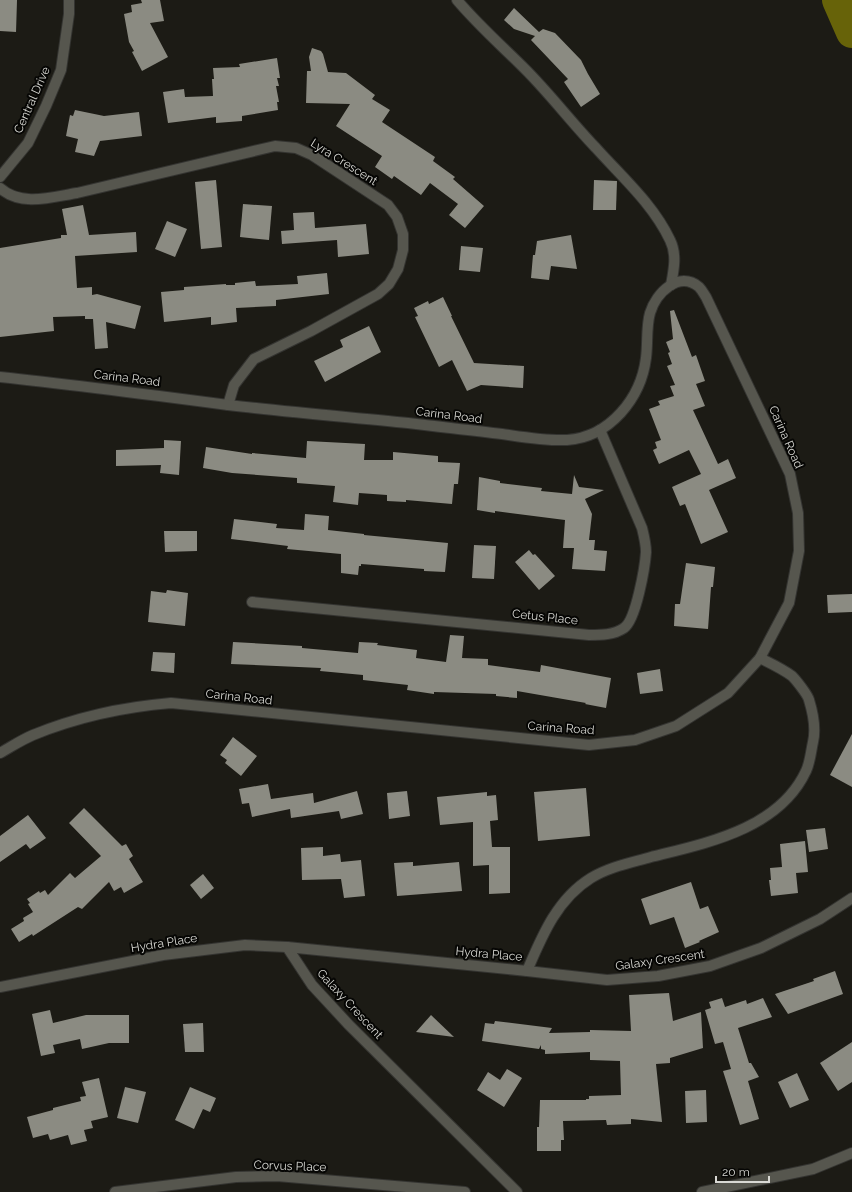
<svg xmlns="http://www.w3.org/2000/svg" width="852" height="1192" font-family="Raleway,sans-serif">
<rect width="100%" height="100%" fill="#1c1b15"/>
<g fill="none" stroke-linecap="round" stroke-linejoin="round">
<path stroke="#676309" stroke-width="32" d="M838,0L852,32"/>
</g>
<g fill="#8b8b82">
<path d="M0,0H17L16,32L0,31Z"/>
<path d="M141,0H160L164,21L150,23L168,57L142,71L132,52L134,51L129,42L124,14L132,12L131,5L142,3Z"/>
<path d="M514,8L539,32L543,29L555,33L581,60L588,74L600,94L581,107L564,82L568,79L531,40L535,36L514,29L504,20Z"/>
<path d="M312,48L321,51L323,54L328,72L346,73L375,95L372,99L390,110L382,122L435,157L433,161L455,177L453,179L484,206L465,228L449,215L458,204L430,183L421,195L394,176L392,179L375,167L382,156L336,126L350,104L306,103L307,71H311L309,57Z"/>
<path d="M277,58L280,78H277L279,86H276L279,102H277L278,110L242,116V121L216,123V117L168,123L163,92L184,89L185,97L213,96L212,79H214L213,68L240,67L239,64Z"/>
<path d="M75,110L104,116L139,112L142,136L100,141L94,156L75,152L78,139L66,136L70,115L73,116Z"/>
<path d="M216,180L222,247L201,249L195,182Z"/>
<path d="M594,180L617,181L616,210H593Z"/>
<path d="M243,204L272,206L269,240L240,237Z"/>
<path d="M83,205L89,235L136,232L137,252L75,256L77,288L92,287V295L97,294L141,306L135,329L106,322L108,348L95,349L93,319H85V316L53,317L54,331L0,337V248L61,238V235H67L62,209Z"/>
<path d="M314,212L315,228L366,224L369,254L338,257L337,240L282,244L281,231L294,230L293,213Z"/>
<path d="M167,221L187,229L175,257L155,249Z"/>
<path d="M571,235L577,269L551,266L549,280L531,278L533,255H535L537,241Z"/>
<path d="M461,246L483,248L480,272L459,270Z"/>
<path d="M327,273L329,294L276,300V306L236,308L237,322L211,325V317L164,322L161,292L184,290V287L226,284V285H235V283L255,281L256,286L298,284L297,276Z"/>
<path d="M443,297L452,316H451L474,363L524,366L523,388L481,385L467,391L452,360L439,367L415,317L418,316L414,308L428,301L429,304Z"/>
<path d="M674,310L692,357L696,355L705,381L696,384L705,406L693,410L718,464L728,459L736,478L709,490L728,532L701,544L685,504L680,506L672,487L701,474L689,450L659,464L653,450L657,448L655,442L661,440L649,409L660,405L658,401L674,396L670,386L675,385L667,366L672,364L668,353L670,352L666,342L673,339L670,311Z"/>
<path d="M369,326L381,352L325,382L314,361L343,347L340,340Z"/>
<path d="M164,440L181,441L179,475L160,473L161,465L116,466V450L164,448Z"/>
<path d="M307,441L365,444L364,460H393V452L438,456V462L460,463L458,484H454L452,504L406,500V502L387,501V495L359,493L358,505L333,502L335,486L297,483V478L232,473L203,468L206,447L252,454V453L306,458Z"/>
<path d="M574,475L579,487L604,490L585,499L592,514L589,540H595L594,550L607,551L605,571L572,569L574,548H563L565,520L495,511V513L477,510L479,477L500,481V483L542,488L541,491L572,494Z"/>
<path d="M305,514L329,516L328,530L364,534V535L448,543L445,572L424,571V569L361,564V566H359L358,575L341,573V554L287,549L288,546L231,539L234,519L277,524L276,528L304,530Z"/>
<path d="M164,531H197V551L165,552Z"/>
<path d="M474,545L496,546L494,579L472,578Z"/>
<path d="M529,550L533,555L535,554L555,576L539,590L515,562Z"/>
<path d="M686,563L715,567L713,587H711L708,629L674,626L675,604H680Z"/>
<path d="M167,590L188,593L185,626L148,622L151,591L166,593Z"/>
<path d="M852,594V612L828,613L827,595Z"/>
<path d="M450,635L464,636L462,658L488,659V665L540,672L541,665L611,678L606,708L585,704L586,703L517,691V698L496,696V694L434,692V694L407,690L408,685L363,680V675L320,671L321,668L231,664L233,642L302,646V648L358,653L359,642L378,643L377,645L417,650L416,658L446,662Z"/>
<path d="M153,652L175,653L174,673L151,671Z"/>
<path d="M660,669L663,691L640,694L637,673Z"/>
<path d="M852,734V787L830,775Z"/>
<path d="M233,737L257,756L241,776L225,763L227,760L220,755Z"/>
<path d="M268,784L271,799L313,793L314,803L357,791L363,814L341,819L339,811L291,818L290,809L252,817L249,803L242,804L239,789Z"/>
<path d="M586,788L590,836L538,841L534,792Z"/>
<path d="M407,791L410,816L389,819L387,793Z"/>
<path d="M487,792V796L496,795L498,820L490,821L492,847H510V893L489,894V865L473,866V822L440,825L437,797Z"/>
<path d="M84,808L122,846L126,844L133,856L129,859L143,882L124,893L121,887L114,891L109,882L82,909L78,907L33,936L32,934L19,942L11,929L24,921L23,918L33,912L28,904L30,903L27,899L39,891L40,893L45,890L48,895L70,873L75,878L101,856L69,823Z"/>
<path d="M28,815L46,838L30,849L26,844L0,862V836Z"/>
<path d="M825,828L828,849L809,852L806,830Z"/>
<path d="M805,841L808,872L796,873L798,893L771,896L769,880H771L770,868L782,867L780,844Z"/>
<path d="M323,847V856L340,854L341,862L361,860L365,896L344,898L341,879L302,880L301,848Z"/>
<path d="M413,862V866L459,862L462,891L397,896L394,863Z"/>
<path d="M203,874L214,888L201,899L190,885Z"/>
<path d="M691,882L700,909L708,906L719,932L699,941L700,942L685,948L674,917L650,925L641,899Z"/>
<path d="M835,971L843,994L788,1014L775,994L814,981L813,979Z"/>
<path d="M669,993L673,1021L701,1012L703,1048L670,1058V1063L656,1064L662,1122L631,1119V1124L607,1125L606,1120L563,1121L564,1140H561V1151H537V1127H539L540,1100H586V1099H589V1096L621,1095L620,1061L590,1060V1052L545,1054V1050L541,1049V1045L539,1049L482,1041L485,1023L494,1024L495,1021L552,1028L549,1033L590,1032V1030L631,1031L629,995Z"/>
<path d="M722,998L725,1007L746,1000L747,1004L763,998L772,1017L738,1028L749,1063H751L759,1077L748,1081L759,1119L740,1125L723,1071L731,1069L723,1042L715,1044L705,1010L711,1008L709,1002Z"/>
<path d="M50,1010L53,1023L86,1015H129V1043H109L82,1049L80,1039L53,1045L55,1053L41,1056L32,1014Z"/>
<path d="M431,1015L454,1037L416,1032Z"/>
<path d="M203,1023L204,1052H185L183,1024Z"/>
<path d="M852,1042V1082L838,1091L820,1063Z"/>
<path d="M507,1069L522,1078L504,1107L477,1090L488,1072L500,1080Z"/>
<path d="M797,1073L809,1100L790,1108L778,1082Z"/>
<path d="M99,1078L108,1117L91,1121L93,1128L84,1130L87,1141L71,1145L68,1135L50,1140L48,1134L33,1138L27,1117L53,1110V1108L81,1101L80,1097L86,1096L82,1082Z"/>
<path d="M125,1087L146,1092L138,1123L117,1118Z"/>
<path d="M190,1087L216,1098L210,1112L203,1109L194,1129L175,1120Z"/>
<path d="M706,1090L707,1122L686,1123L685,1091Z"/>
</g>
<g fill="none" stroke-linecap="round" stroke-linejoin="round">
<defs>
<g id="street">
<path d="M457,0C478,25 502,46 525,69C550,94 572,123 596,148C622,177 653,204 670,240C677,254 674,269 671,285"/>
<path d="M0,177L28,143L46,106L61,70L69,14V0"/>
<path d="M0,188C21,207 52,197 77,193L275,146L296,148L312,155L388,205L397,217L403,234V250L398,269L389,284L378,294L311,331L254,359L234,385L228,405"/>
<path d="M0,377C76,385 152,395 228,405C288,412 348,417 408,423C440,427 471,430 502,434C523,437 546,441 567,440C610,437 641,398 646,358C648,343 646,327 650,313C656,293 679,270 699,287C702,290 704,294 706,297L790,474L798,513L799,551L789,603L760,658L728,693L676,726L635,740L589,745L171,703C123,707 77,717 33,735C21,740 11,747 0,753"/>
<path d="M252,602L589,635C601,635 614,635 624,628C636,620 645,567 646,552C646,544 644,536 642,528L600,430"/>
<path d="M287,947L312,985L349,1025L517,1192"/>
<path d="M527,971C542,936 557,899 591,878C609,867 630,863 651,857C707,843 779,829 806,771C810,763 811,751 813,742C816,729 813,713 809,700C808,695 796,680 792,676C783,669 770,663 760,658"/>
<path d="M0,987L163,955L245,945L287,947L527,971L607,980L658,976L710,966L761,948L820,919L852,898"/>
<path d="M115,1192L236,1177L277,1176L465,1192"/>
<path d="M702,1192L813,1169L852,1153"/>
</g>
</defs>
<use href="#street" stroke="#343431" stroke-width="12"/>
<use href="#street" stroke="#56564e" stroke-width="10"/>
</g>
<g text-anchor="middle" dominant-baseline="central" stroke-width="4" stroke-linejoin="round" paint-order="stroke">
<g font-size="12" fill="#d8d8d3" stroke="#060604">
<text transform="translate(32 100) rotate(-66)">Central Drive</text>
<text transform="translate(344 162) rotate(32)">Lyra Crescent</text>
<text transform="translate(127 378) rotate(7)">Carina Road</text>
<text transform="translate(449 415) rotate(7)">Carina Road</text>
<text transform="translate(786 437) rotate(66)">Carina Road</text>
<text transform="translate(545 617) rotate(6)">Cetus Place</text>
<text transform="translate(239 697) rotate(6)">Carina Road</text>
<text transform="translate(561 728) rotate(4)">Carina Road</text>
<text transform="translate(164 943) rotate(-9)">Hydra Place</text>
<text transform="translate(489 954) rotate(5)">Hydra Place</text>
<text transform="translate(660 960) rotate(-8)">Galaxy Crescent</text>
<text transform="translate(350 1004) rotate(47)">Galaxy Crescent</text>
<text transform="translate(290 1166) rotate(2)">Corvus Place</text>
</g>
</g>
<path d="M716 1176v6h53v-6" fill="none" stroke="#d8d8d3" stroke-width="2"/>
<text x="722" y="1176" font-size="12" fill="#d8d8d3" stroke="#060604" stroke-width="3" paint-order="stroke">20 m</text>
</svg>
